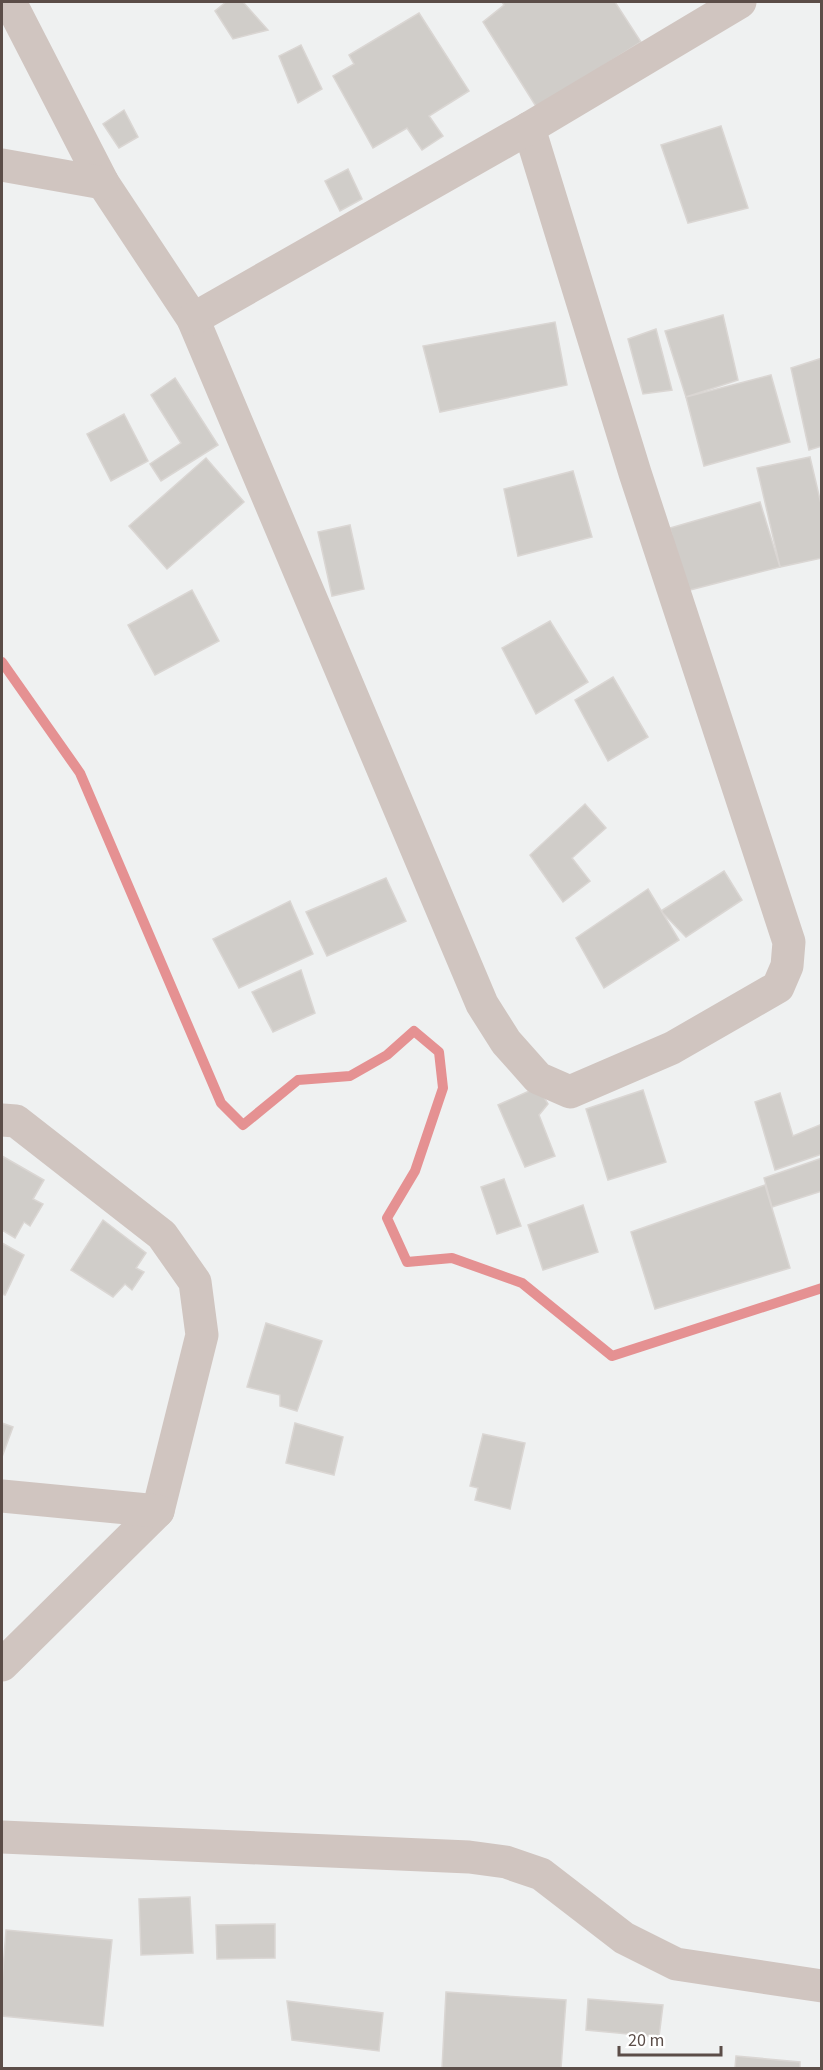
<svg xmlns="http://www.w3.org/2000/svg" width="823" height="2070" font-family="'Source Sans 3',sans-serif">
<rect width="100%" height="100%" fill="#eff1f1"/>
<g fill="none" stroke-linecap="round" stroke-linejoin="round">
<path stroke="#e59192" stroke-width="10" d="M2,662L80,773L221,1103L243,1125L298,1080L350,1076L387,1055L414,1031L439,1052L443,1088L415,1171L387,1218L407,1262L452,1258L522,1283L612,1356L822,1288"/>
</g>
<g fill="#d0cdc9" stroke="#dad6d3" stroke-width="1.5">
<path d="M226,2H243L268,30L233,39L215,11Z"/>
<path d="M502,2H615L641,42L537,108L483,22L504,5Z"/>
<path d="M419,13L469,91L429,116L443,136L422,150L407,128L373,148L333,76L354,64L349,55Z"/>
<path d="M301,45L322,89L298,103L279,56Z"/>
<path d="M124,110L138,137L119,148L103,124Z"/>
<path d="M721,126L748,208L688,223L661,145Z"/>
<path d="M348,169L362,199L340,211L325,181Z"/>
<path d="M723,315L738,380L686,397L665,331Z"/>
<path d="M555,322L567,385L440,412L423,346Z"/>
<path d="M656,329L672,390L643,394L628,339Z"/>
<path d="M822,358V446L809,450L791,368Z"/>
<path d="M771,375L790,442L704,466L686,397Z"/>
<path d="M175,378L218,445L161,481L150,464L181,443L151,395Z"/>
<path d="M124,414L148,461L111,481L87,434Z"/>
<path d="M810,457L822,508V558L780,567L757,468Z"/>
<path d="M206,458L244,502L167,569L129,526Z"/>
<path d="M573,471L592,537L518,556L504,489Z"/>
<path d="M760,502L780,567L686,591L670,528Z"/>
<path d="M350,525L364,589L332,596L318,532Z"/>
<path d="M192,590L219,641L155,675L128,625Z"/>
<path d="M550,621L588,682L536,714L502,648Z"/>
<path d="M613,677L648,737L608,761L575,700Z"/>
<path d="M585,804L606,828L572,858L590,881L563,902L530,855Z"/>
<path d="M724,871L742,900L686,937L661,911Z"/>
<path d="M386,878L406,921L327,956L306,912Z"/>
<path d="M648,889L679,940L604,988L576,938Z"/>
<path d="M290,901L313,954L239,988L213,939Z"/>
<path d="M301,970L315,1013L273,1032L252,992Z"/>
<path d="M538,1087L548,1104L539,1115L555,1156L525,1167L498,1105Z"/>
<path d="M643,1090L666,1162L608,1180L586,1109Z"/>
<path d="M780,1093L793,1136L822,1124V1154L775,1170L755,1102Z"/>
<path d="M2,1156L44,1180L33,1199L43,1204L30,1226L24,1222L15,1238L2,1230Z"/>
<path d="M822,1158V1191L772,1207L764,1178Z"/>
<path d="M504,1179L521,1226L497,1234L481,1187Z"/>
<path d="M765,1185L790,1268L655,1309L631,1232Z"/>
<path d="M583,1205L598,1252L543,1270L528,1225Z"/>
<path d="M103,1220L146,1253L136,1268L144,1272L132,1290L125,1284L113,1297L71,1270Z"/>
<path d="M2,1243L24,1255L5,1295L2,1294Z"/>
<path d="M266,1323L322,1341L297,1411L280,1406V1395L247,1387Z"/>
<path d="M2,1423L13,1427L2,1457Z"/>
<path d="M295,1423L343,1437L334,1475L286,1463Z"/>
<path d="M483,1434L525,1443L510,1509L475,1500L478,1488L470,1486Z"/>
<path d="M190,1897L193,1953L141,1955L139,1899Z"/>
<path d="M275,1924V1958L217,1959L216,1925Z"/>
<path d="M6,1930L112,1940L103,2026L2,2016V1982Z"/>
<path d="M446,1992L566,2000L561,2068H442Z"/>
<path d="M588,1999L663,2005L659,2037L586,2030Z"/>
<path d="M287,2001L383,2013L379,2051L292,2040Z"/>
<path d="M736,2056L800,2062V2068H735Z"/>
</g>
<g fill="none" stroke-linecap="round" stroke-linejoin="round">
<g stroke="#d0c5c0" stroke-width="33">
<path d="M10,2L103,183L193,319L482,1004L506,1042L538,1078L570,1092L672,1048L778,987L787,966L789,942L635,473L529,128"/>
<path d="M2,165L103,183"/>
<path d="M193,319L529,128L740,2"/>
<path d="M2,1120L16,1121L162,1235L195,1282L202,1335L158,1511L2,1665"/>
<path d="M2,1496L158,1511"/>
<path d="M2,1837L469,1857L506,1862L541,1874L624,1938L676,1964L822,1986"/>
</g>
</g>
<rect width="823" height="2070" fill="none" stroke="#5b4d48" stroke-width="6"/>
<path d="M619 2046v9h102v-9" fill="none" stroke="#5b4d48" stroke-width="3"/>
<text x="628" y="2046" font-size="18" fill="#5b4d48" stroke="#ffffff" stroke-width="4.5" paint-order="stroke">20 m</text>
</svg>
